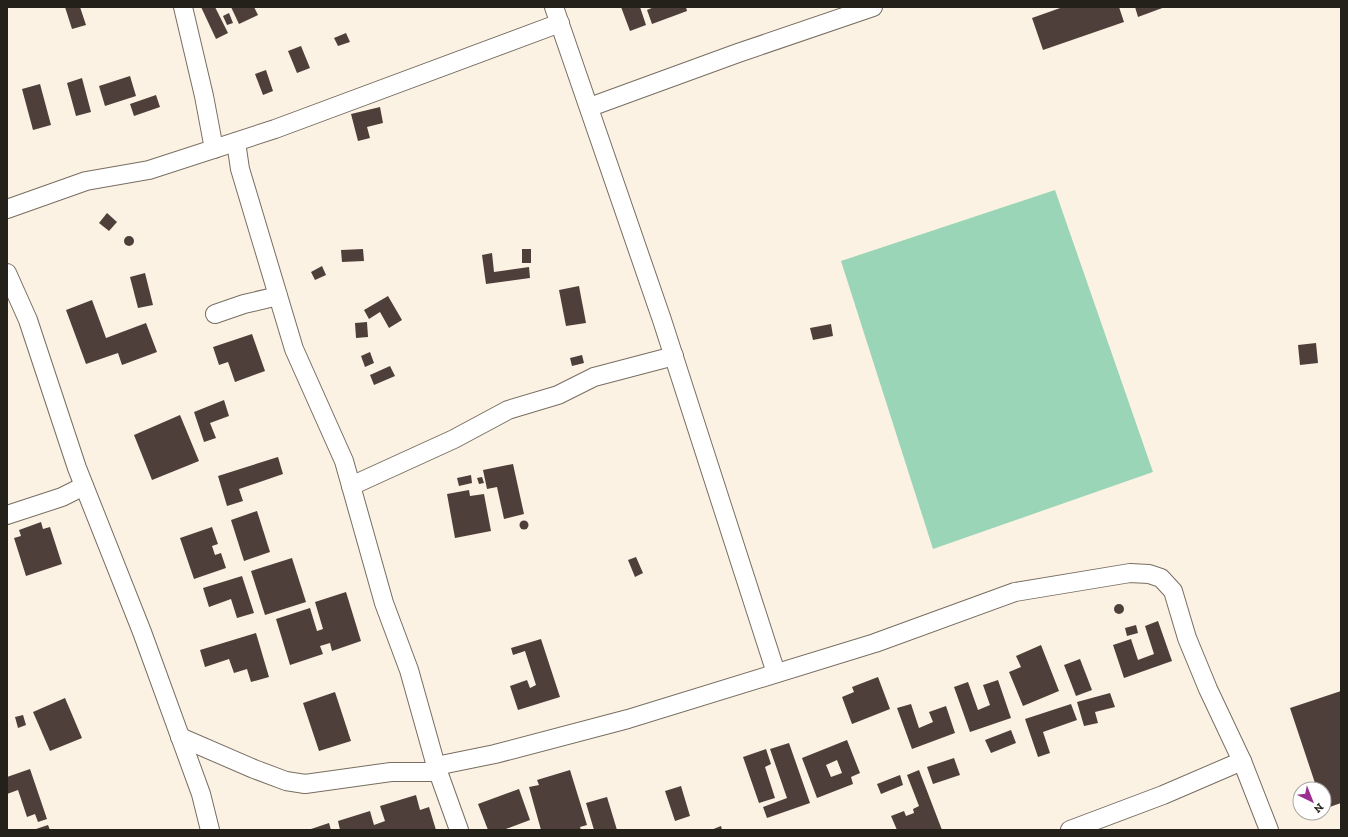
<svg xmlns="http://www.w3.org/2000/svg" width="1348" height="837" font-family="'Zilla Slab',serif">
<rect width="100%" height="100%" fill="#fcf2e3"/>
<path fill="#9ad5b7" d="M1055,190L1153,472L933,549L841,261Z"/>
<g fill="#4e3f3a" fill-rule="evenodd">
<path d="M65,7H80L86,25L72,29Z"/>
<path d="M201,7H215L228,33L216,39Z"/>
<path d="M231,7H254L258,15L239,24Z"/>
<path d="M621,7H640L646,25L630,31Z"/>
<path d="M654,7H686L687,11L652,24L647,10Z"/>
<path d="M1063,7H1119L1124,22L1043,50L1032,18Z"/>
<path d="M1135,7H1165L1138,17Z"/>
<path d="M229,13L233,23L227,25L223,16Z"/>
<path d="M346,33L350,42L338,46L334,38Z"/>
<path d="M301,46L310,68L297,73L288,51Z"/>
<path d="M266,70L273,91L263,95L255,74Z"/>
<path d="M130,76L136,96L105,106L99,86Z"/>
<path d="M82,78L91,112L76,116L67,83Z"/>
<path d="M40,84L51,125L33,130L22,89Z"/>
<path d="M156,95L160,107L134,116L130,104Z"/>
<path d="M380,107L383,123L367,127L370,138L358,141L351,114Z"/>
<path d="M107,213L117,222L109,231L99,223Z"/>
<circle cx="129" cy="241" r="5"/>
<path d="M363,249L364,261L342,262L341,250Z"/>
<rect x="522" y="249" width="9" height="14"/>
<path d="M492,253L494,272L529,267L530,278L486,284L482,255Z"/>
<path d="M322,266L326,275L315,280L311,272Z"/>
<path d="M145,273L153,305L138,308L130,277Z"/>
<path d="M579,286L586,323L566,326L559,290Z"/>
<path d="M388,296L402,320L389,328L380,312L369,319L364,310Z"/>
<path d="M92,300L106,338L146,323L157,352L122,365L118,353L86,364L66,310Z"/>
<path d="M367,322L368,337L356,338L355,323Z"/>
<path d="M831,324L833,336L813,340L810,328Z"/>
<path d="M252,334L265,371L235,382L228,362L219,365L213,347Z"/>
<path d="M1316,343L1318,363L1300,365L1298,345Z"/>
<path d="M370,352L374,363L365,367L361,356Z"/>
<path d="M582,355L584,363L572,366L570,358Z"/>
<path d="M390,366L395,376L374,385L370,375Z"/>
<path d="M224,400L229,416L210,423L216,438L204,442L194,412Z"/>
<path d="M180,415L199,461L152,480L134,435Z"/>
<path d="M278,457L283,474L239,489L243,501L227,506L218,476Z"/>
<path d="M513,464L524,514L504,519L497,487L487,489L483,470Z"/>
<path d="M471,475L472,483L459,486L457,478Z"/>
<path d="M482,477L484,483L479,484L477,478Z"/>
<path d="M469,490L470,496L484,494L491,531L455,538L447,494Z"/>
<path d="M257,511L270,552L244,561L231,520Z"/>
<circle cx="524" cy="525" r="4.5"/>
<path d="M41,522L43,529L50,527L62,564L26,576L14,538L21,536L19,530Z"/>
<path d="M212,527L218,544L212,546L215,555L221,553L226,568L194,579L180,538Z"/>
<path d="M636,557L643,573L635,577L628,560Z"/>
<path d="M292,558L306,602L265,615L251,571Z"/>
<path d="M242,576L254,613L237,618L231,599L209,607L203,588Z"/>
<path d="M346,592L361,641L332,651L330,643L320,646L323,654L290,665L276,619L310,608L317,631L323,629L315,602Z"/>
<circle cx="1119" cy="609" r="5"/>
<path d="M1158,621L1172,661L1124,678L1113,645L1131,639L1138,660L1154,654L1145,626Z"/>
<path d="M1136,625L1138,633L1127,636L1125,628Z"/>
<path d="M256,633L269,677L251,682L247,669L234,673L229,659L205,667L200,650Z"/>
<path d="M541,639L560,697L518,710L510,686L527,680L530,688L536,685L525,651L513,655L511,648Z"/>
<path d="M1041,645L1059,691L1023,706L1009,672L1021,667L1016,656Z"/>
<path d="M1080,659L1092,690L1076,696L1064,665Z"/>
<path d="M878,677L890,709L852,724L842,697L854,692L852,687Z"/>
<path d="M998,680L1011,718L970,732L954,687L968,682L978,710L990,705L983,685Z"/>
<path d="M1341,691V803L1324,809V789H1317L1290,708Z"/>
<path d="M335,692L351,741L319,751L303,703Z"/>
<path d="M1110,693L1115,707L1095,712L1098,723L1084,726L1077,702Z"/>
<path d="M65,698L82,738L50,751L33,712Z"/>
<path d="M911,704L919,728L933,722L929,712L946,706L955,733L912,749L897,708Z"/>
<path d="M1071,704L1077,720L1043,732L1050,753L1038,757L1025,719Z"/>
<path d="M23,715L26,725L18,728L15,717Z"/>
<path d="M1011,730L1016,743L991,753L985,740Z"/>
<path d="M847,740L860,773L851,777L853,784L817,798L802,758ZM837,760L842,773L831,777L826,765Z"/>
<path d="M789,743L810,803L767,818L763,807L787,798L770,749Z"/>
<path d="M766,749L771,764L765,767L775,798L759,803L743,757Z"/>
<path d="M954,758L960,775L933,784L927,767Z"/>
<path d="M30,769L47,819L38,822L35,814L27,817L18,790L7,794V777Z"/>
<path d="M570,770L587,825L580,827L581,830H541L529,787L539,785L537,780Z"/>
<path d="M919,770L942,830H897L891,816L904,811L906,816L914,813L913,809L919,806L907,775Z"/>
<path d="M900,775L903,785L881,794L877,784Z"/>
<path d="M681,786L690,816L675,821L665,791Z"/>
<path d="M519,789L530,820L503,830H488L478,804Z"/>
<path d="M416,795L420,810L429,807L436,830H340L338,821L370,811L374,825L385,821L380,806Z"/>
<path d="M607,797L617,830H594L586,803Z"/>
<path d="M329,823L331,830H308Z"/>
<path d="M48,825L50,830H33Z"/>
<path d="M721,826L722,830H711Z"/>
</g>
<g fill="none" stroke-linecap="round" stroke-linejoin="round">
<defs>
<g id="minor">
<path d="M183,7L204,96L214,149"/>
<path d="M554,7L662,320L776,673"/>
<path d="M590,107L738,53L873,7"/>
<path d="M236,142L240,169L294,349L344,461L384,603L409,670L436,766L459,830"/>
<path d="M7,209L86,181L149,170L275,129L560,23"/>
<path d="M7,273L28,320L77,468L142,632L201,794L210,830"/>
<path d="M215,314L244,304L278,296"/>
<path d="M351,486L454,439L508,410L558,395L594,377L674,356"/>
<path d="M7,515L62,497L84,486"/>
<path d="M180,737L254,769L286,781L305,784L391,772H438"/>
<path d="M436,766L495,754L628,719L875,643L1015,592L1130,573L1149,574L1161,578L1173,591L1187,638L1208,689L1242,761L1269,830"/>
<path d="M1070,830L1163,795L1242,761"/>
</g>
</defs>
<use href="#minor" stroke="#776e61" stroke-width="20"/>
<use href="#minor" stroke="#fff" stroke-width="18"/>
</g>
<rect width="1348" height="837" fill="none" stroke="#24211b" stroke-width="16"/>
<g transform="translate(1312 801) rotate(137)"><circle r="19" fill="#ffffff" stroke="#a7a6a4"/>
<path d="M0-3L7 15L0 10L-7 15Z" fill="#9a2f91"/>
<text y="-6" font-size="11" font-weight="bold" text-anchor="middle" fill="#24211b">N</text>
</g>
</svg>
